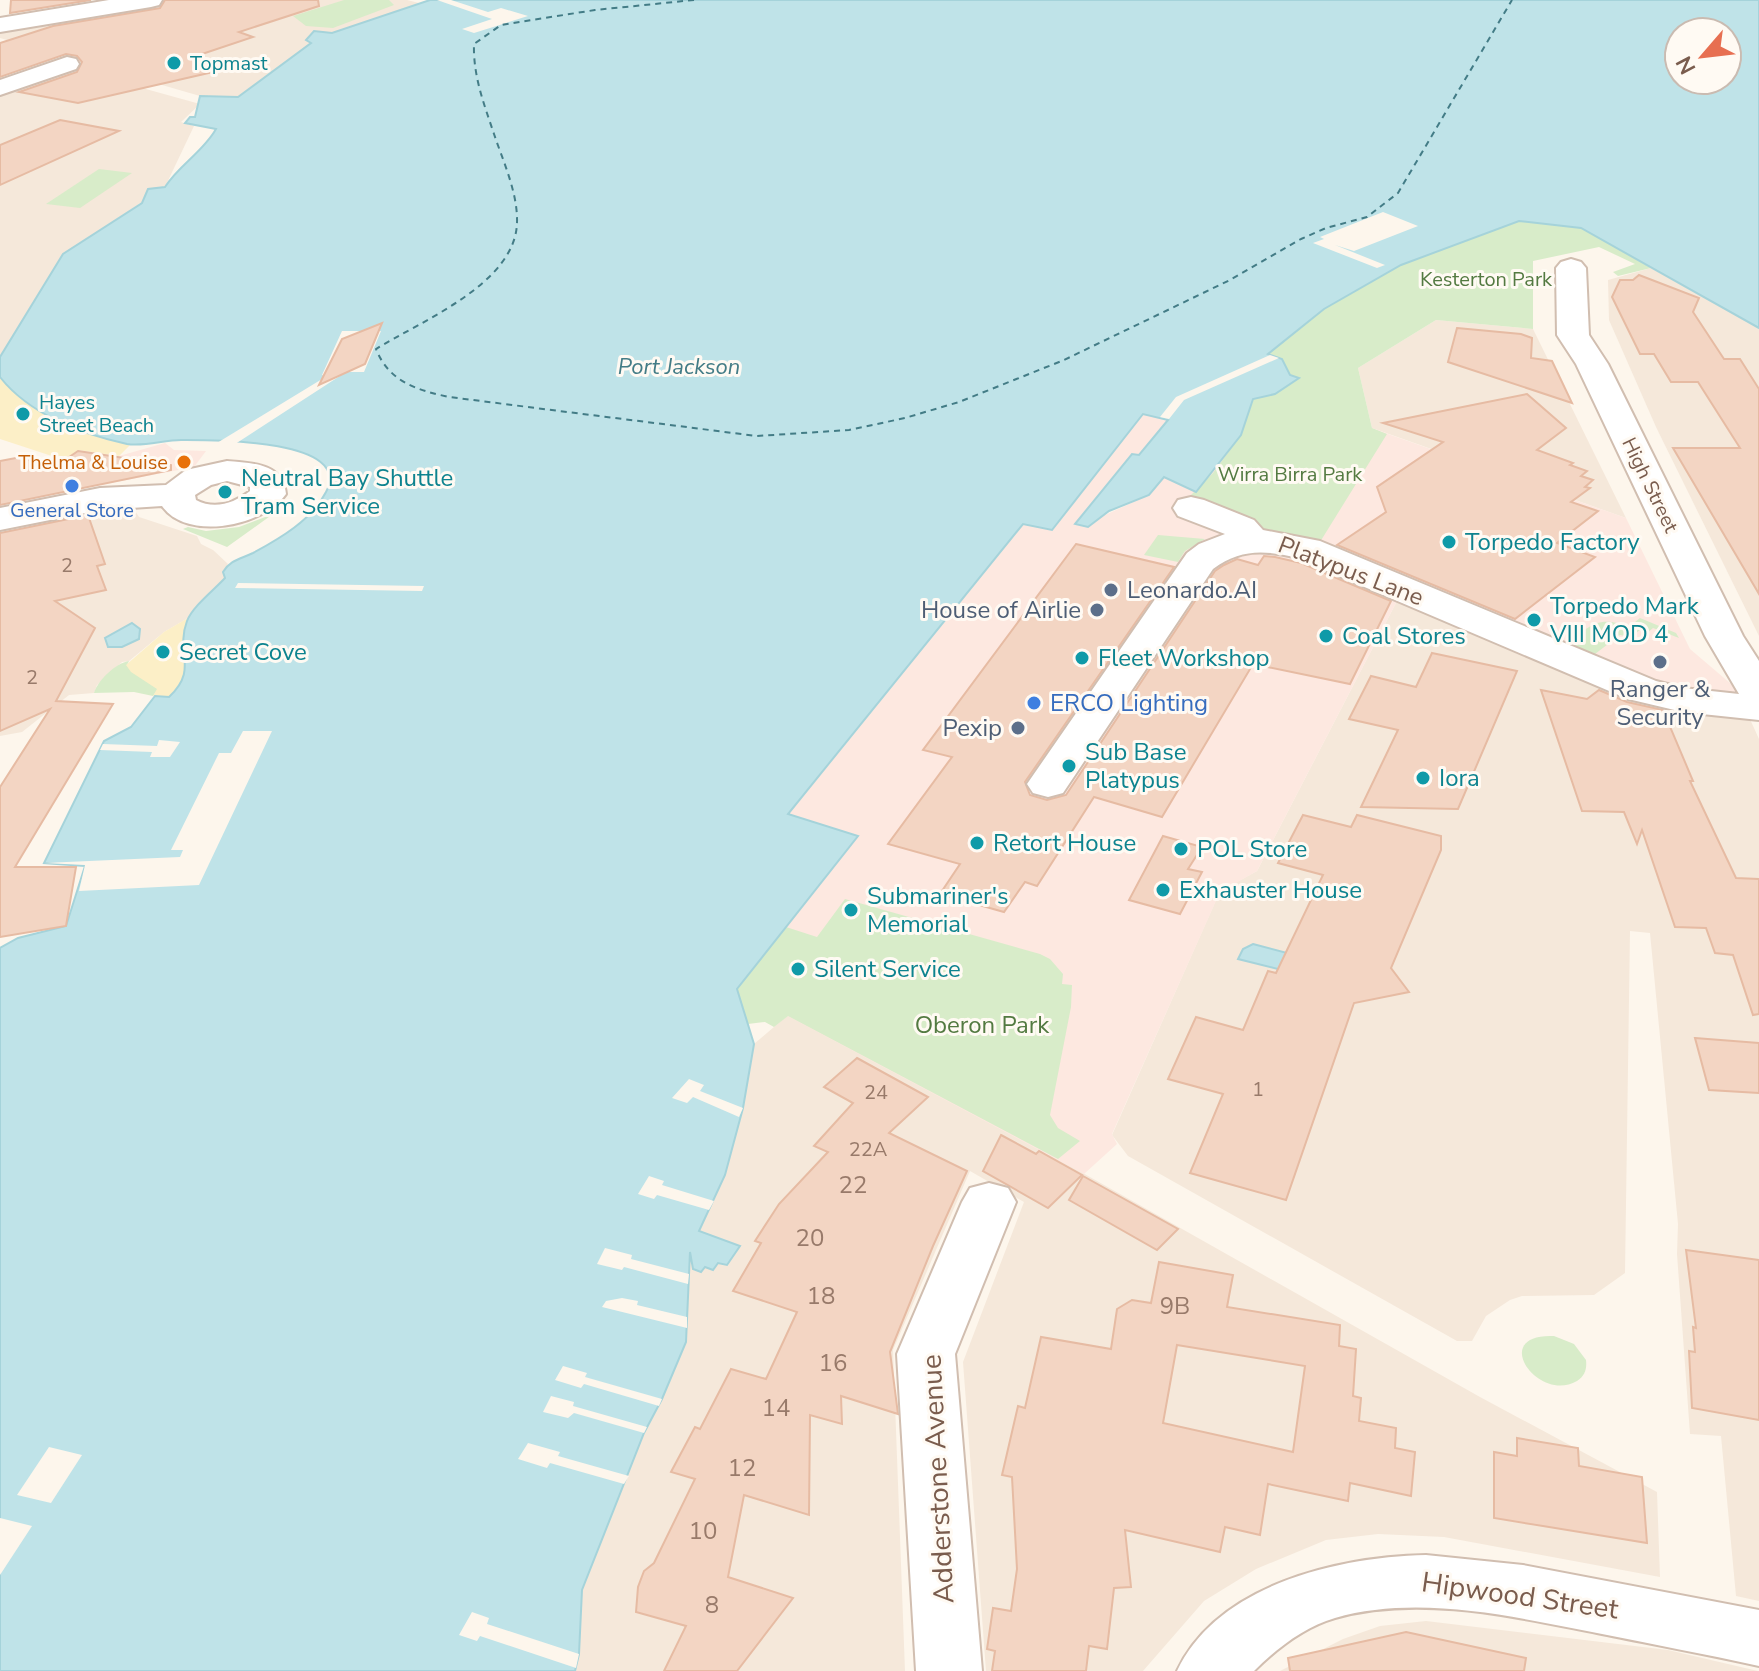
<svg xmlns="http://www.w3.org/2000/svg" width="1759" height="1671" font-family="'Nunito Sans',sans-serif">
<rect width="100%" height="100%" fill="#fdf6ec"/>
<g fill="#f5e8da">
<path d="M200,0H407L419,3L317,39L237,97L200,96L0,38V33L87,19L96,20Z"/>
<path d="M70,68L200,104L181,122L194,126L165,187L63,254L0,357V95Z"/>
<path d="M1651,268L1759,328V636L1656,427L1609,320L1608,280Z"/>
<path d="M1436,320L1533,329L1626,518L1372,428L1358,368Z"/>
<path d="M135,511L139,517L197,536L201,544L213,550L228,564L223,572L225,578L188,618L164,632L129,661L122,662L97,685L94,693L69,695L22,732L0,736V538Z"/>
<path d="M1397,601L1749,717L1759,739V1601L1736,1596L1721,1436L1690,1434L1677,1254L1678,1224L1650,933L1630,931L1625,1273L1594,1295L1522,1296L1510,1300L1486,1316L1472,1341H1457L1128,1156L1112,1135L1220,891L1257,871Z"/>
<path d="M788,1015L1058,1159L1480,1397L1657,1492L1660,1577L1444,1537L1378,1534L1326,1540L1256,1569L1204,1601L1143,1671H986L963,1362L1024,1202L970,1171L893,1350L905,1671H575L579,1654L582,1590L644,1433L686,1343L690,1252L725,1175L743,1108L754,1044Z"/>
<path d="M1426,1621L1668,1650L1758,1671H1280L1343,1639L1380,1626Z"/>
</g>
<g fill="#fde8e0">
<path d="M1275,394L1626,518L1690,649L1737,689L1749,717L1596,685L1397,601L1257,871L1220,892L1112,1134L1117,1144L1084,1174L737,989L822,825L788,815L1023,524L1052,530L1143,414L1169,419L1139,456L1132,454L1076,524L1094,520L1149,495L1164,477Z"/>
<path d="M165,443L174,450L206,451L194,467L17,501L55,461L62,462L78,450L119,456Z"/>
</g>
<g fill="#d8ecc9">
<path d="M344,0H389L394,5L333,28L306,26L293,16Z"/>
<path d="M99,169L132,173L80,208L46,204Z"/>
<path d="M1519,221L1582,228L1651,268L1618,276L1613,272L1635,264L1599,247L1533,261V329L1436,320L1358,368L1372,428L1387,434L1320,542L1226,534L1174,512L1191,502L1187,499L1213,473L1241,435L1253,399L1275,394L1298,378L1290,375L1267,354L1324,309L1401,265Z"/>
<path d="M273,514L227,547L183,529L188,527L206,531L239,527Z"/>
<path d="M1158,535L1205,539L1185,551L1178,562L1144,555Z"/>
<path d="M1640,618L1676,633L1679,638L1653,628L1647,633L1640,630L1631,637L1620,635L1591,657L1564,646C1589,627 1597,614 1629,627Z"/>
<path d="M129,661L127,665L158,689L153,696L134,692L94,693C98,680 116,663 129,661Z"/>
<path d="M845,899L1040,954L1050,959L1063,974L1062,984L1072,985L1071,1007L1050,1115L1058,1128L1080,1141L1058,1159L788,1016L774,1027L765,1022L748,1024L737,989L786,927L817,937Z"/>
<path d="M1554,1336L1574,1344L1586,1360C1587,1369 1585,1376 1577,1381C1538,1404 1488,1333 1554,1336Z"/>
</g>
<g fill="#fcefc7">
<path d="M0,377C33,418 82,429 130,445L119,456L78,450L64,460L0,439Z"/>
<path d="M188,618L183,642L186,676L169,698L153,696L157,689L131,672L126,665L164,632Z"/>
</g>
<g fill="#bfe3e8" stroke="#a5d3da" stroke-width="2" fill-rule="evenodd">
<path d="M430,0H1759V328L1581,228L1519,221L1401,265L1324,309L1268,354L1282,359L1290,375L1299,378L1275,394L1253,399L1241,435L1196,492L1164,477L1149,495L1109,511L1088,527L1075,524L1132,454L1139,455L1168,420L1143,414L1052,530L1023,524L788,814L858,836L737,989L754,1044L743,1108L725,1175L699,1231L740,1246L727,1265L718,1263L713,1270L705,1267L701,1272L693,1269L690,1252L686,1342L662,1399L644,1433L582,1590L579,1654L575,1671H0V948L18,938L66,926L85,866L44,863L104,741L131,727L155,696L169,697C199,669 175,653 187,621C193,606 214,590 225,578L223,572C230,560 241,559 253,553C279,539 312,520 326,492C355,438 208,440 181,440C164,440 144,447 127,444C81,434 29,414 0,377V357L63,254L142,203L148,189L165,187C179,165 203,152 216,129L185,123L190,117H195L200,96L238,97L311,43L306,40L314,31L332,33ZM1679,32H1727V80H1679Z"/>
<path d="M132,623L140,629L139,639L122,647H108L105,638Z"/>
<path d="M1253,944L1336,966L1330,982L1238,959L1243,949Z"/>
</g>
<g fill="#fdf6ec">
<path d="M437,0H451L488,12L501,8L528,16L474,33L462,29L492,19Z"/>
<path d="M1383,212L1418,226L1354,251L1335,245L1385,265L1377,268L1313,243L1324,239L1320,237Z"/>
<path d="M342,331H381L364,372H346L229,448L212,446L327,376L322,375Z"/>
<path d="M1270,355L1279,358L1184,400L1169,419L1160,417L1176,397Z"/>
<path d="M238,583L424,586L422,591L235,588Z"/>
<path d="M243,731H272L199,885L79,891L85,865L44,863L180,857L183,850H171L219,753H231Z"/>
<path d="M159,740L180,742L170,757H150L152,752L100,750L103,744L157,746Z"/>
<path d="M689,1079L704,1085L700,1091L743,1108L739,1117L693,1097L687,1103L672,1098Z"/>
<path d="M649,1176L664,1181L662,1185L714,1201L709,1210L657,1195L654,1199L638,1194Z"/>
<path d="M605,1248L632,1255L631,1259L689,1274L688,1284L624,1267L622,1270L597,1264Z"/>
<path d="M622,1298L638,1301L637,1305L687,1317V1328L602,1307L606,1301Z"/>
<path d="M563,1366L587,1373L585,1377L662,1399L659,1406L584,1384L581,1388L555,1380Z"/>
<path d="M551,1396L574,1402L573,1406L647,1427L644,1433L574,1413L568,1418L543,1412Z"/>
<path d="M528,1443L560,1452L558,1456L629,1476L624,1484L550,1463L547,1468L518,1459Z"/>
<path d="M49,1447L82,1455L51,1503L17,1495Z"/>
<path d="M0,1518L32,1526L0,1575Z"/>
<path d="M472,1612L489,1618L487,1624L579,1654L576,1668L480,1636L477,1641L459,1635Z"/>
</g>
<g fill="none" stroke-linecap="round" stroke-linejoin="round">
<path stroke="#437c86" stroke-width="2" stroke-dasharray="6 5" stroke-linecap="butt" d="M694,0L595,10L501,25L474,44C473,76 484,104 494,134C503,161 518,193 517,223C515,284 421,321 376,349C389,382 417,390 449,397L757,436L849,430L905,418L959,402L1064,360L1230,280L1301,239L1326,228L1367,217L1398,193L1512,0"/>
</g>
<g fill="#f3d5c3" stroke="#e6bba3" stroke-width="2" fill-rule="evenodd">
<path d="M11,0H91L10,13Z"/>
<path d="M165,0H318L319,6L239,32L253,37L193,57L211,67L207,68L213,72L78,103L19,92L77,72L82,62L77,56L66,54L0,77V43L53,26L160,8Z"/>
<path d="M60,120L119,131L0,185V145Z"/>
<path d="M1639,275L1699,298L1693,312L1724,359H1740L1759,389V594L1673,448H1740L1698,382H1671L1654,354H1640L1612,297L1620,280H1633Z"/>
<path d="M382,323L365,364L319,385L342,339Z"/>
<path d="M1457,328L1521,334L1532,338L1531,358L1552,361L1572,403L1448,362Z"/>
<path d="M1527,394L1566,428L1537,450L1573,463L1570,465L1587,471L1581,476L1593,480L1585,487L1590,488L1571,502L1598,511L1557,543L1595,557L1515,619L1337,545L1386,512L1377,487L1443,442L1383,423Z"/>
<path d="M78,451L171,465V470L0,505V461L21,457L53,468Z"/>
<path d="M88,515L105,564L97,566L106,590L55,601L95,628L56,701L113,704L15,867H76L66,926L0,937V787L50,709L0,731V533Z"/>
<path d="M1076,544L1174,567L1025,782L1030,795L1047,800L1066,795L1215,571L1224,565L1237,559L1258,565L1264,556L1275,557L1301,563L1391,601L1350,684L1253,664L1162,817L1094,797L1037,886L1025,882L1004,912L940,894L960,864L888,844L952,757L923,750Z"/>
<path d="M1432,653L1517,671L1458,809L1361,807L1398,730L1349,719L1371,676L1416,687Z"/>
<path d="M1541,690L1587,699L1599,690L1627,702L1663,710L1693,781H1690L1736,878L1759,879V1014L1753,1015L1733,955L1715,953L1706,928L1675,927L1642,830L1637,844L1624,812L1582,811Z"/>
<path d="M1303,815L1351,827L1357,815L1441,836V850L1391,968L1409,992L1354,1003L1286,1200L1190,1173L1223,1094L1168,1079L1196,1017L1243,1030L1268,971L1276,973L1323,875L1278,863Z"/>
<path d="M1163,836L1202,847L1188,869L1202,872L1180,914L1129,900Z"/>
<path d="M1695,1038L1759,1043V1093L1709,1090Z"/>
<path d="M857,1058L928,1097L889,1133L967,1171L933,1246L890,1352L898,1414L841,1396L842,1424L810,1415L809,1515L744,1495L728,1577L793,1598L737,1671H664L686,1626L636,1612L638,1587L644,1571L654,1563L695,1479L671,1472L695,1427L700,1429L731,1369L766,1379L797,1312L733,1291L761,1243L755,1241L779,1204L828,1152L814,1146L853,1103L824,1087Z"/>
<path d="M1001,1135L1036,1154L1039,1151L1082,1175L1048,1208L983,1171Z"/>
<path d="M1083,1176L1178,1229L1157,1250L1069,1200Z"/>
<path d="M1686,1250L1759,1260V1420L1692,1408L1689,1351L1695,1352L1693,1327L1696,1328Z"/>
<path d="M1159,1262L1233,1275L1227,1307L1340,1325L1339,1346L1356,1349L1353,1396L1361,1398L1359,1421L1396,1428L1395,1448L1415,1452L1411,1496L1350,1483L1348,1501L1268,1484L1260,1535L1225,1527L1220,1552L1125,1530L1131,1587L1114,1588L1107,1649L1089,1646L1086,1671H992L995,1651L987,1649L993,1608L1011,1611L1017,1569L1012,1477L1002,1475L1018,1406L1025,1408L1041,1337L1111,1349L1117,1309L1132,1300L1151,1303ZM1177,1345L1305,1366L1293,1452L1163,1423Z"/>
<path d="M1517,1438L1578,1448L1579,1466L1642,1477L1647,1543L1494,1518V1452L1517,1456Z"/>
<path d="M1406,1632L1526,1658L1524,1671H1290L1288,1658Z"/>
</g>
<g fill="none" stroke-linecap="round" stroke-linejoin="round">
<defs>
<g id="minor">
<path d="M109,0H162L159,5L151,7L0,32V18Z"/>
<path d="M67,57L76,59L79,64L76,69L0,95V80Z"/>
<path d="M1571,259L1581,262L1586,268L1589,335L1608,364L1743,636L1759,661V720L1683,712L1628,699L1294,557C1263,550 1240,549 1213,569L1063,793L1048,797L1033,793L1027,784L1187,553L1199,544L1225,534L1178,516L1173,508L1178,500L1191,497L1204,500L1254,520L1263,530L1320,541L1656,681L1683,688L1739,694L1705,636L1576,364L1557,335L1556,268L1561,262Z"/>
<path d="M227,461C252,463 283,463 286,494C264,526 187,542 162,506L100,510L0,530V508L100,488L166,485L186,470ZM227,481L250,487V491C234,503 215,510 196,500L195,495L211,485Z"/>
<path d="M989,1183L1008,1188L1016,1202L955,1354L982,1671H916L897,1354L962,1202L970,1188Z"/>
<path d="M1426,1555L1523,1565L1759,1610V1666C1705,1654 1651,1644 1597,1633C1514,1617 1419,1594 1335,1618C1304,1627 1276,1649 1254,1671H1177C1218,1584 1339,1557 1426,1555Z"/>
</g>
</defs>
<use href="#minor" stroke="#d1beb0" stroke-width="4"/>
<use href="#minor" fill="#fff" fill-rule="evenodd"/>
</g>
<g fill="#0f9aa8" stroke="#fffaf3" stroke-width="3">
<circle cx="174" cy="63" r="8"/>
<circle cx="23" cy="414" r="8"/>
<circle cx="225" cy="492" r="8"/>
<circle cx="1449" cy="542" r="8"/>
<circle cx="1534" cy="620" r="8"/>
<circle cx="1326" cy="636" r="8"/>
<circle cx="163" cy="652" r="8"/>
<circle cx="1082" cy="658" r="8"/>
<circle cx="1069" cy="766" r="8"/>
<circle cx="1423" cy="778" r="8"/>
<circle cx="977" cy="843" r="8"/>
<circle cx="1181" cy="849" r="8"/>
<circle cx="1163" cy="890" r="8"/>
<circle cx="851" cy="910" r="8"/>
<circle cx="798" cy="969" r="8"/>
</g>
<circle fill="#e8710a" stroke="#fffaf3" stroke-width="3" cx="184" cy="462" r="8"/>
<g fill="#3f7fe0" stroke="#fffaf3" stroke-width="3">
<circle cx="72" cy="486" r="8"/>
<circle cx="1034" cy="703" r="8"/>
</g>
<g fill="#5c6f8a" stroke="#fffaf3" stroke-width="3">
<circle cx="1111" cy="590" r="8"/>
<circle cx="1097" cy="610" r="8"/>
<circle cx="1660" cy="662" r="8"/>
<circle cx="1018" cy="728" r="8"/>
</g>
<g text-anchor="middle" dominant-baseline="central" stroke-width="6" stroke-linejoin="round" paint-order="stroke">
<g font-size="20" fill="#0d838f" stroke="#fffaf3" text-anchor="start">
<text x="190" y="63">Topmast</text>
<text x="39" y="402">Hayes<tspan x="39" dy="23">Street Beach</tspan></text>
</g>
<g font-size="20" fill="#537a41" stroke="#fffaf3">
<text x="1486" y="279">Kesterton Park</text>
<text x="1290" y="474">Wirra Birra Park</text>
</g>
<g font-size="20" fill="#c56008" stroke="#fffaf3" text-anchor="end">
<text x="168" y="462">Thelma &amp; Louise</text>
</g>
<g font-size="20" fill="#7a5c4d" stroke="#fffaf3">
<text transform="translate(1650 485) rotate(64)">High Street</text>
</g>
<g font-size="20" fill="#366cbe" stroke="#fffaf3">
<text x="72" y="510">General Store</text>
</g>
<g font-size="20" fill="#987a6a">
<text x="67" y="565">2</text>
<text x="32" y="677">2</text>
<text x="1258" y="1089">1</text>
<text x="876" y="1092">24</text>
<text x="868" y="1149">22A</text>
</g>
<g font-size="22" font-style="italic" fill="#437c86" stroke="#fffaf3">
<text x="679" y="367">Port Jackson</text>
</g>
<g font-size="24" fill="#0d838f" stroke="#fffaf3" text-anchor="start">
<text x="241" y="478">Neutral Bay Shuttle<tspan x="241" dy="28">Tram Service</tspan></text>
<text x="1465" y="542">Torpedo Factory</text>
<text x="1550" y="606">Torpedo Mark<tspan x="1550" dy="28">VIII MOD 4</tspan></text>
<text x="1342" y="636">Coal Stores</text>
<text x="179" y="652">Secret Cove</text>
<text x="1098" y="658">Fleet Workshop</text>
<text x="1085" y="752">Sub Base<tspan x="1085" dy="28">Platypus</tspan></text>
<text x="1439" y="778">Iora</text>
<text x="993" y="843">Retort House</text>
<text x="1197" y="849">POL Store</text>
<text x="1179" y="890">Exhauster House</text>
<text x="867" y="896">Submariner's<tspan x="867" dy="28">Memorial</tspan></text>
<text x="814" y="969">Silent Service</text>
</g>
<g font-size="24" fill="#7a5c4d" stroke="#fffaf3">
<text transform="translate(1351 571) rotate(21)">Platypus Lane</text>
</g>
<g font-size="24" fill="#4e5e75" stroke="#fffaf3" text-anchor="end">
<text x="1127" y="590" text-anchor="start">Leonardo.AI</text>
<text x="1081" y="610">House of Airlie</text>
<text x="1660" y="689" text-anchor="middle">Ranger &amp;<tspan x="1660" dy="28">Security</tspan></text>
<text x="1002" y="728">Pexip</text>
</g>
<g font-size="24" fill="#366cbe" stroke="#fffaf3" text-anchor="start">
<text x="1050" y="703">ERCO Lighting</text>
</g>
<g font-size="24" fill="#537a41" stroke="#fffaf3">
<text x="982" y="1025">Oberon Park</text>
</g>
<g font-size="24" fill="#987a6a">
<text x="853" y="1185">22</text>
<text x="810" y="1238">20</text>
<text x="821" y="1296">18</text>
<text x="1175" y="1306">9B</text>
<text x="833" y="1363">16</text>
<text x="776" y="1408">14</text>
<text x="742" y="1468">12</text>
<text x="703" y="1531">10</text>
<text x="712" y="1605">8</text>
</g>
<g font-size="28" fill="#7a5c4d" stroke="#fffaf3">
<text transform="translate(938 1479) rotate(-93)">Adderstone Avenue</text>
<text transform="translate(1520 1596) rotate(8)">Hipwood Street</text>
</g>
</g>
<g transform="translate(1703 56) rotate(242)"><circle r="38" fill="#fffaf3" stroke="#cabbb1" stroke-width="2"/>
<path d="M0-6L14 30L0 20L-14 30Z" fill="#e76f51"/>
<text y="-12" font-size="22" font-weight="bold" text-anchor="middle" fill="#7a5c4d">N</text>
</g>
</svg>
